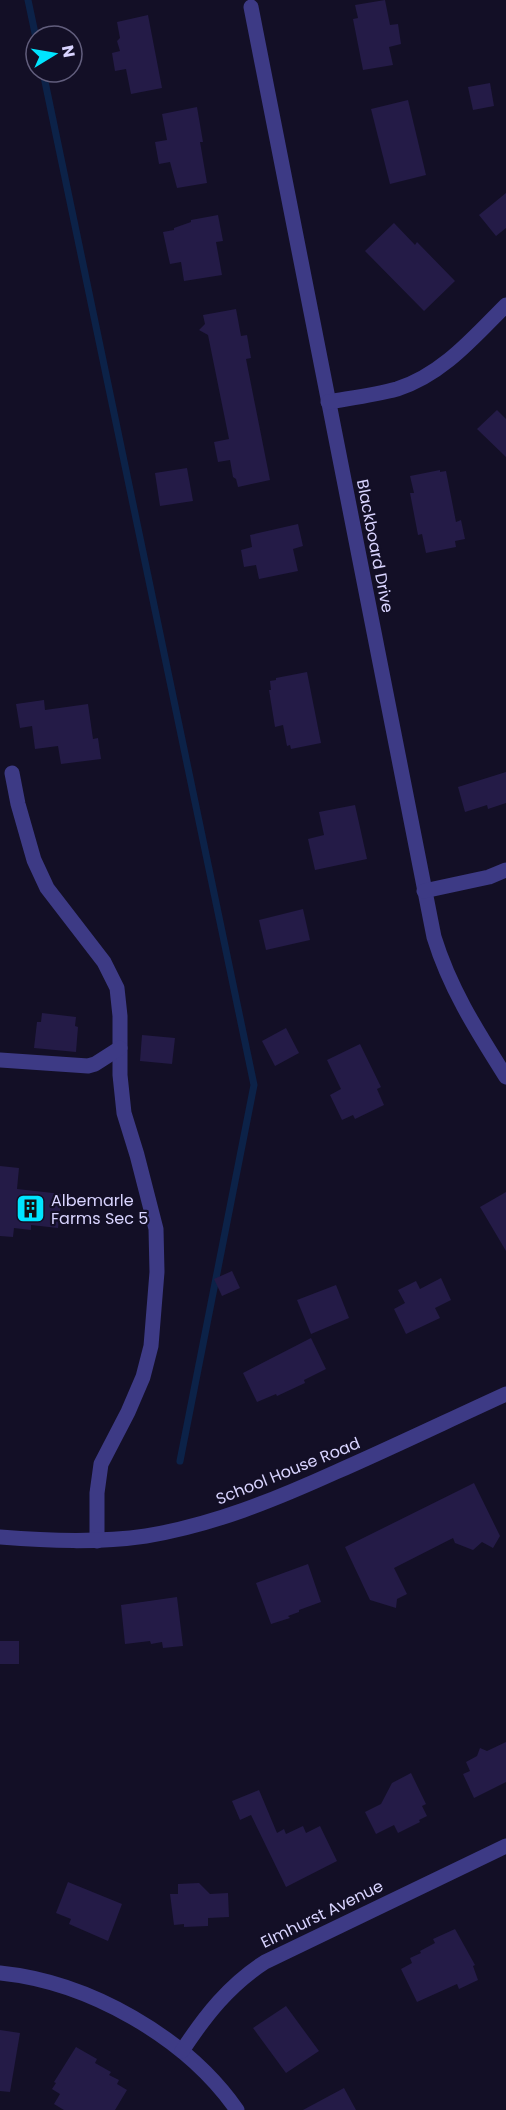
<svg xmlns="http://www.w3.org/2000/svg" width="506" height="2110" font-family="Poppins,sans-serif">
<rect width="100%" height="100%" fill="#130f26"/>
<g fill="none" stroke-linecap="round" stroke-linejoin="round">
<g stroke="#0c2248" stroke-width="7">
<path d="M28,0L36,38"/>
<path d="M43,72L254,1085L180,1461"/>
</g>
</g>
<g fill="#241b47">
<path d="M385,0L390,25L398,24L401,44L389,47L393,65L363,70L353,19L358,18L355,5Z"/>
<path d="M148,15L162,88L131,94L126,69L115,71L112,53L120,51L117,41L120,38L117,22Z"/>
<path d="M490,83L494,106L473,110L468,87Z"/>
<path d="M408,100L426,175L390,184L371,109Z"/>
<path d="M197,107L203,142H200L207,183L177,188L170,162L159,164L155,142L167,140L162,114Z"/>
<path d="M506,193V228L496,236L479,215Z"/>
<path d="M218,215L223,241L216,242L222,275L184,281L181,262L170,264L163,232L174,230V228L191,222V220Z"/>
<path d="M394,223L415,245L417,242L455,281L424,311L365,251Z"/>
<path d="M236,309L241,336L247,335L251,358L246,359L270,480L238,487L236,479L233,477L230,460L218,462L214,442L229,439L208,335L199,330L205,324L203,315Z"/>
<path d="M497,410L506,419V457L477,429Z"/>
<path d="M187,468L193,501L160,506L155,473Z"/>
<path d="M440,470V472L446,471L456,522L461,520L465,539L455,541L456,547L426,553L422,534L418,535L410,493H414L410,476Z"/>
<path d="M298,524L303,546L293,549L298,571L259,579L256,565L244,567L241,550L252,547L250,535Z"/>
<path d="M307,672L321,743L291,749L290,745L287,746L283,725L275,727L269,690H271L270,681L276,680V678Z"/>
<path d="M44,700L45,710L88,704L93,739L98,738L101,759L61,764L58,746L35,749L32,726L20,728L16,704Z"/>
<path d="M506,772V803L488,809L487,805L465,812L458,787Z"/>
<path d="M355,805L367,859L315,870L308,839L324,835L319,812Z"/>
<path d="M303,909L310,940L266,950L259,920Z"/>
<path d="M42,1013L76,1017L75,1026L78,1027L76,1052L34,1048L37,1022H41Z"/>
<path d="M286,1028L299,1053L275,1066L262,1041Z"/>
<path d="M142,1035L175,1038L172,1064L140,1061Z"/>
<path d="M360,1044L381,1087L377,1089L384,1105L355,1119L353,1115L342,1120L330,1095L341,1089L327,1060Z"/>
<path d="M0,1166L19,1168L17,1189L62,1194L58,1228L31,1225V1230L14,1228L13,1237L0,1236Z"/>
<path d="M506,1192V1251L480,1207Z"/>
<path d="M232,1271L240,1288L222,1296L214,1279Z"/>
<path d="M441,1278L451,1300L435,1308L440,1318L406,1334L394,1309L405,1303L398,1290L416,1281L420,1289Z"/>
<path d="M336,1285L349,1318L311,1334L297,1300Z"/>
<path d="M311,1338L326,1369L304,1380L305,1383L277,1396L276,1394L257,1402L243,1373Z"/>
<path d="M474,1483L500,1536L493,1548L482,1542L473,1550L455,1543L453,1538L394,1568L407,1594L397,1599L396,1608L370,1600L345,1547Z"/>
<path d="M308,1564L321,1602L299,1610V1612L288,1616L290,1618L271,1624L256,1583Z"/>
<path d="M177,1597L183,1646L163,1648L162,1642L151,1644L150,1641L125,1644L121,1605Z"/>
<rect x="0" y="1641" width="19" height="23"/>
<path d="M506,1742V1782L474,1798L463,1774L470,1771L466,1762L477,1756L480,1748L487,1751Z"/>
<path d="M411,1773L426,1804L422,1806L427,1816L419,1820L420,1822L398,1833L394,1825L376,1834L365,1812L381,1804L392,1783Z"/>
<path d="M259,1790L277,1833L284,1829L286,1834L303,1826L306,1833L320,1826L337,1861L286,1887L251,1815L240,1820L232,1801Z"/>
<path d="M68,1882L122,1904L108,1941L69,1924L71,1919L56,1913Z"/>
<path d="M199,1883L210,1894L228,1893L229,1917L208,1918V1926L184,1927V1924L174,1925L170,1894H178V1884Z"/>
<path d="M455,1929L475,1965L473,1966L478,1980L459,1989L457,1984L417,2002L401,1969L412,1963L410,1958L421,1953L420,1951L435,1943L433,1939Z"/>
<path d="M286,2006L319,2051L286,2073L253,2028Z"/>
<path d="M0,2030L20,2033L10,2092L0,2091Z"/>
<path d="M76,2047L97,2059L95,2063L111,2072L109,2075L119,2080L117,2084L127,2090L115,2110H64L54,2104L60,2094L52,2089L56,2083L54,2082Z"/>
<path d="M344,2088L356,2110H303Z"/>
</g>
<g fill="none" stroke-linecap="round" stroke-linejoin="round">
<g stroke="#3d3a85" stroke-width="15">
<path d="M251,7L434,937C450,989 477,1031 506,1077"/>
<path d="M328,402C351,398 375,395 397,389C442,375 474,337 506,305"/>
<path d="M12,773L18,804L34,860L47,888L104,962L117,988L120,1016V1075L124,1113L137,1155L156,1229L157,1272L151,1346L143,1377L128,1412L101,1464L97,1493V1541"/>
<path d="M424,891L489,877L506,870"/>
<path d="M0,1060L88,1066L95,1064L120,1048"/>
<path d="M0,1537C49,1541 98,1543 146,1536C213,1525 274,1500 336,1472C393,1447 449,1420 506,1394"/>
<path d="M0,1973C89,1982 186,2037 237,2110"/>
<path d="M182,2051C205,2016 229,1985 265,1962L506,1846"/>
</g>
</g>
<defs>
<symbol id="building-square" viewBox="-11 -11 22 22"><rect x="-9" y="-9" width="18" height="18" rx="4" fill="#00e5ff" stroke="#130f26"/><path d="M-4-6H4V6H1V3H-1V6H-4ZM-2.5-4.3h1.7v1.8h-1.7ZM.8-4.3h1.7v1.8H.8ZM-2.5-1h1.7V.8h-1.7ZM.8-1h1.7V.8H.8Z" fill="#111"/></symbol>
</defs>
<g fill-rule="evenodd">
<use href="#building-square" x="14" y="1192" width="33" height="33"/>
</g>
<g text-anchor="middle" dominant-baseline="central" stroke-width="4.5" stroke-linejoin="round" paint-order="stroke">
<g font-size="16" fill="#d9d4ff" stroke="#130f26">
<text transform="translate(375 546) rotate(79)">Blackboard Drive</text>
<text transform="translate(288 1471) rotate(-22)">School House Road</text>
<text transform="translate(322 1914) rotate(-26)">Elmhurst Avenue</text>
</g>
<g font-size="16" fill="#d9d4ff" stroke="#130f26" text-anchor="start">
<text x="51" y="1200">Albemarle<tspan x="51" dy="18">Farms Sec 5</tspan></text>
</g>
</g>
<g transform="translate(54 54) rotate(79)"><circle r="28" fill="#130f26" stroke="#625e7d" stroke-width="1.5"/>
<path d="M0-4.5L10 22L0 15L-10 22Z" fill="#00e5ff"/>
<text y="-9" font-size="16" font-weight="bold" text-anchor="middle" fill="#d9d4ff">N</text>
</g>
</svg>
